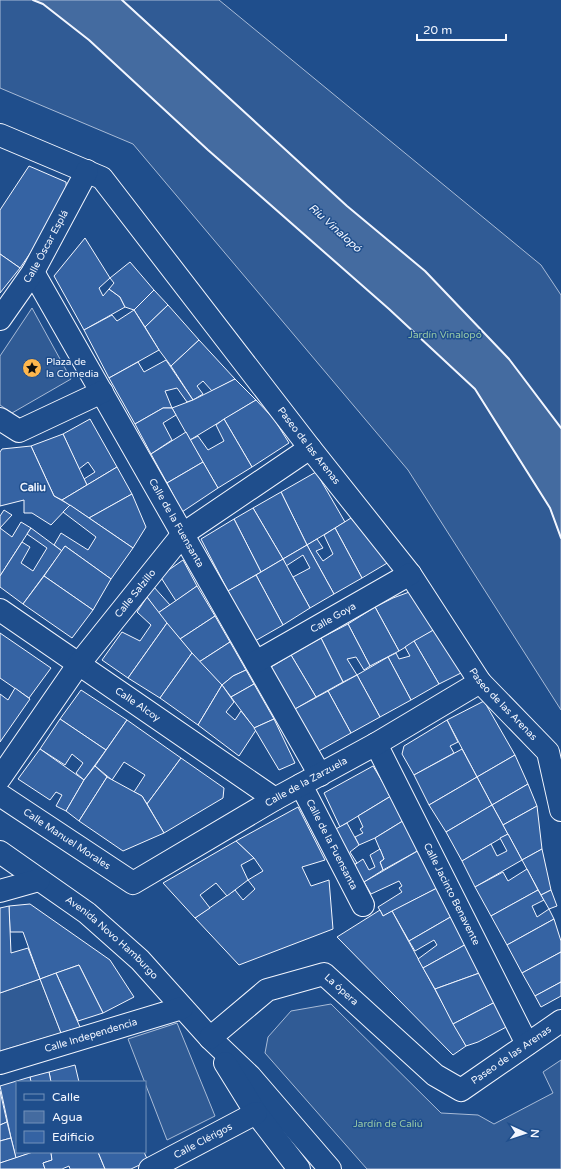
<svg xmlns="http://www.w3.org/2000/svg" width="561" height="1169" font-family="'Varela Round',sans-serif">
<rect width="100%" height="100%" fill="#1f4e8c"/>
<g fill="#305b95" stroke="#a8bbd7">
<path d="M0,0H219L541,265L561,295V710L408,470L133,144L0,88Z"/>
<path d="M32,308L71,379L12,413L0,405V356Z"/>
<path d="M40,979L61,1033L0,1051V993Z"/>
<path d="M331,1004L441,1113L478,1115L494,1124L553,1093L543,1072L561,1060V1169H367L265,1053L268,1037L291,1011Z"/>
<path d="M177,1023L215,1116L167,1140L128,1039Z"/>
</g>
<path fill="#446ba0" stroke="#a8bbd7" d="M33,0H122L127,4L347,206L425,271L509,359L561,428V538L550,508L475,389L389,309L208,150L89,40L43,4Z"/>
<g fill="#3563a3" stroke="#f2f6ff">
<path d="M29,166L66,182L67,200L20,268L0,254V210Z"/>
<path d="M85,238L110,278L99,288L103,296L109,289L120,297L125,307L84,330L54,276Z"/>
<path d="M0,254L20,268L0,293Z"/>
<path d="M130,262L154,290L134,310L125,307L120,297L109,289L114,283L110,278Z"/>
<path d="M154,290L168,305L145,327L134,310Z"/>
<path d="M168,305L199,340L171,366L159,350L145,327Z"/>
<path d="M134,310L159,350L109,378L84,330L112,315L117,321Z"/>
<path d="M199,340L235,379L212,391L203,381L197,386L203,394L193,400L171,366Z"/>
<path d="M166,360L193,400L187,402L177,388L165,391L172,408H163L135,424L109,378L138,362L144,372Z"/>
<path d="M235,379L256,400L190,440L172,408L193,400Z"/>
<path d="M256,400L274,419L289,443L252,467L224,419Z"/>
<path d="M163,408H172L176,415L163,423L172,440L151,454L135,424Z"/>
<path d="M90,419L117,467L87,485L84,479L95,472L88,462L79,469L63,434Z"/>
<path d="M224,419L252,467L218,488L190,440L198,436L208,450L224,441L216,425Z"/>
<path d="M186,432L203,462L167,483L151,454Z"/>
<path d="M63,434L87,485L62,500L54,496L31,446Z"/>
<path d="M31,446L54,496L70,505L51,525L32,513H24V500L0,506V452L2,449Z"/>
<path d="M203,462L218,488L182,512L167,483Z"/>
<path d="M117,467L132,494L89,518L62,500Z"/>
<path d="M316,472L345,522L307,545L281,492Z"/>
<path d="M281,492L307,545L283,559L253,508Z"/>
<path d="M132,494L146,527L133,548L89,518Z"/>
<path d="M70,505L133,548L111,579L65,546L62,551L54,545L61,533L88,550L96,537L63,512Z"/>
<path d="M253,508L283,559L261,572L234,519Z"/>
<path d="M4,510L12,515L0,528V516Z"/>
<path d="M351,518L389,562L362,578L335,528Z"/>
<path d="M234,519L261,572L228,591L201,539Z"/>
<path d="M21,522L31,528L0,576V528L12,537Z"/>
<path d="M31,528L62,551L23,604L0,587V576L22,542L30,547L21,563L33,571L47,548L27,534Z"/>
<path d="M335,528L362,578L334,594L307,545L317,539L323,548L316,551L323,561L333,554L324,535Z"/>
<path d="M307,545L334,594L310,608L293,577L310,568L303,555L286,566L283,559Z"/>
<path d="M65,546L111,579L93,610L44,576Z"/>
<path d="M283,559L310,608L283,625L256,575Z"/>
<path d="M183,560L197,586L176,601L160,576Z"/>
<path d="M256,575L283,625L255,641L228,591Z"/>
<path d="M44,576L93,610L72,638L23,604Z"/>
<path d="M153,586L170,605L158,613L147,597Z"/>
<path d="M197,586L215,616L180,639L158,613Z"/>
<path d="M412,591L437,628L399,651L375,607L393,598Z"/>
<path d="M147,597L167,623L128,678L102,660L122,632L140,641L151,625L137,612Z"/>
<path d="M375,607L399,651L370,666L348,624Z"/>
<path d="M215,616L230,642L199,662L180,639Z"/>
<path d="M167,623L192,653L160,698L128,678Z"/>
<path d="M348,624L370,666L364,670L356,657L347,659L357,675L343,682L321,638Z"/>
<path d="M437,628L465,671L439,684L414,641Z"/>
<path d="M0,633L51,668L29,698L0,678Z"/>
<path d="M321,638L343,682L316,697L291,655Z"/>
<path d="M414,641L439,684L411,700L388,657L396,653L399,659L410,656L405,647Z"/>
<path d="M230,642L246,670L233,676L222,685L199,662Z"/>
<path d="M192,653L222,685L198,725L160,698Z"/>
<path d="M291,655L316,697L295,709L271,667Z"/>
<path d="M388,657L411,700L380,717L357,675Z"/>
<path d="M246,670L254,684L231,697L222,685L233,676Z"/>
<path d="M357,675L380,717L351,733L328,691Z"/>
<path d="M254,684L274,719L254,728L231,697Z"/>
<path d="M222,685L234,702L226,712L235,720L241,711L256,730L239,756L198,725Z"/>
<path d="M15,688L30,699L0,742V694L8,700Z"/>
<path d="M81,690L127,720L106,750L60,719Z"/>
<path d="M328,691L351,733L317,752L295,709Z"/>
<path d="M484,701L515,755L477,777L447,720Z"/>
<path d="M60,719L106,750L84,780L76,773L83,763L72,754L65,765L40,749Z"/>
<path d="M274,719L295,763L279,770L254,728Z"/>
<path d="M127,720L181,758L147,804L142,796L134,792L145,775L124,762L112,780L95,766Z"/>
<path d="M447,720L458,742L450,746L454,753L414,775L402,754L404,746Z"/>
<path d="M40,749L84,780L66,811L56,806L62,795L56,792L50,800L18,779Z"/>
<path d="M462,749L477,777L429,805L414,775Z"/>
<path d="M515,755L528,784L492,805L477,777Z"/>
<path d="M181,758L224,788L223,798L164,833L147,804Z"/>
<path d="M95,766L107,777L79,821L66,811L84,780Z"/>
<path d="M373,766L391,796L340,827L324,793Z"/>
<path d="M107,777L142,796L164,833L123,851L79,821Z"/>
<path d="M477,777L492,805L446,832L429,805Z"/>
<path d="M528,784L537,806L503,825L492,805Z"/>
<path d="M391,796L406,819L375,838L359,845L355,837L363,833L360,829L363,827L358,816Z"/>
<path d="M492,805L508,834L462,861L446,832Z"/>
<path d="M537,806L542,849L522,860L503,825Z"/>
<path d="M298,807L325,860L302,867L311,886L329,880L333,929L239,965L195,918L235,890L243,900L255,889L248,880L263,871L254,858L236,841Z"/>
<path d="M406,819L421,849L383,870L380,862L384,859L375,838Z"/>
<path d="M347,823L359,845L350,852L357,863L350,868L328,833Z"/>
<path d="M508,834L522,860L475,887L462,861L491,844L497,856L507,851L500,838Z"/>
<path d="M236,841L254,858L241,865L248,880L227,896L216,883L200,895L210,908L195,918L163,883Z"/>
<path d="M380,849L384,859L380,862L383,870L361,884L350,868L363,859L369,870L375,867L370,855Z"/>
<path d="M421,849L439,887L383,916L378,907L402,892L399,888L402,886L399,881L371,894L364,882Z"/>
<path d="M542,849L551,890L541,895L522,860Z"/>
<path d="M527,869L538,890L491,916L475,887L503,872L508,881Z"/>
<path d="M439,887L454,915L409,941L392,911Z"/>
<path d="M538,890L544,900L532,906L537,917L549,909L554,919L507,945L491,916Z"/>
<path d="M551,890L557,906L549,909L541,895Z"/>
<path d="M30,904L110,960L134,997L103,1013L79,965L40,979L23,932H10L9,906Z"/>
<path d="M9,906L11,953L28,948L40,979L0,993V908Z"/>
<path d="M380,910L383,916L392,911L466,1046L453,1055L337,937Z"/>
<path d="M454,915L470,942L423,968L418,959L437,945L434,940L415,951L409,941Z"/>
<path d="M554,919L561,941V952L522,973L507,945Z"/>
<path d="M470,942L485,971L435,989L423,968Z"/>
<path d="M561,952V982L535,996L522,973Z"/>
<path d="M79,965L103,1013L78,1021L56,973Z"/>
<path d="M485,971L499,1000L453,1024L435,989Z"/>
<path d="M56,973L80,1027L61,1033L40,979Z"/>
<path d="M561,982V996L541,1007L535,996Z"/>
<path d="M499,1000L512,1024L478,1042L466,1046L453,1024Z"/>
<path d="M75,1065L79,1082H51L49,1072Z"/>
<path d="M49,1072L51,1082H31L30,1077Z"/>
<path d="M30,1077L31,1082H17V1152H33L16,1158L11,1138L0,1086Z"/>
<path d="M0,1091L7,1122L0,1125Z"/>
<path d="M7,1122L11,1138L0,1141V1125Z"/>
<path d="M11,1138L16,1158L0,1163V1141Z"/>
<path d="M33,1152H51L52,1160L43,1163L45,1169H0V1163Z"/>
<path d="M55,1152H98L105,1169H70L69,1166L62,1169H45L43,1163L52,1160L51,1153Z"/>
<path d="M98,1152H144L148,1161L131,1169H105Z"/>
</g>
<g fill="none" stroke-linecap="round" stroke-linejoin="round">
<defs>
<g id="minor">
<path id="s1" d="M0,135L102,178L310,448L410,574L480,682L548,752L561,810"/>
<path id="s2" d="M33,272L320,775"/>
<path id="s3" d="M0,319L33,272L87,171"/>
<path d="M0,419L19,431L102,392"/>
<path id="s4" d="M0,610L275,799"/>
<path id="s5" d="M256,662L410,574"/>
<path id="s6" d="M376,744L527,1044"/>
<path id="s7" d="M0,778L78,665L183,534L310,448"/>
<path id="s8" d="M301,785L363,905"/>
<path id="s9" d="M0,795L133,883L275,799L376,744L480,682"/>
<path id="s10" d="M0,852L87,913L140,960L210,1038L250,1076L330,1169"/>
<path d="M0,891L39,880"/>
<path id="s11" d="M210,1038L267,990L324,974L435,1075L461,1090L561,1021"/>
<path id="s12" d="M0,1063L182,1008"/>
<path d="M225,1063L256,1113L299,1169"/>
<path id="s13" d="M150,1169L256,1113"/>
</g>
</defs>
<use href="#minor" stroke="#f2f6ff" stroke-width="24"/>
<use href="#minor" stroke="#1f4e8c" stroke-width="22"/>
<g stroke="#f2f6ff" stroke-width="2">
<path d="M33,0L43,4L89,40L208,150L389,309L475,389L550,508L561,538"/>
<path d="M122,0L347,206L425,271L509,359L561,428"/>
</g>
</g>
<defs>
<symbol id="sight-disc" viewBox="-11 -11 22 22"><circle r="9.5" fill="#ffb74d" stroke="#1f4e8c"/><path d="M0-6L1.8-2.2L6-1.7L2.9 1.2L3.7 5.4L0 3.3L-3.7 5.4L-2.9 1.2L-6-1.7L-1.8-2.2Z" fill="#111"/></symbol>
</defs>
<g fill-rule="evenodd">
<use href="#sight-disc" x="21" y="357" width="22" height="22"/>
</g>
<g text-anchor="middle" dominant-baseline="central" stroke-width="3" stroke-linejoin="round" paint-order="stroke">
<g font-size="10" fill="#f2f6ff" stroke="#1f4e8c">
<text stroke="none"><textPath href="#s3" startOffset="86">Calle Óscar Esplá</textPath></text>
<text stroke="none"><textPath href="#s1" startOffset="449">Paseo de las Arenas</textPath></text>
<text stroke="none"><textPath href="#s2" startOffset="289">Calle de la Fuensanta</textPath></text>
<text stroke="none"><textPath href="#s7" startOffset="229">Calle Salzillo</textPath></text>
<text stroke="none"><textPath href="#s5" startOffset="89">Calle Goya</textPath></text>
<text stroke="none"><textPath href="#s1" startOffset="773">Paseo de las Arenas</textPath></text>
<text stroke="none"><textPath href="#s4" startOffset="167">Calle Alcoy</textPath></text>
<text stroke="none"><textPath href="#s9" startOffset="360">Calle de la Zarzuela</textPath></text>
<text stroke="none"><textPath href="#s9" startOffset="80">Calle Manuel Morales</textPath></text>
<text stroke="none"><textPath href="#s8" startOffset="67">Calle de la Fuensanta</textPath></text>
<text stroke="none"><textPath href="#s6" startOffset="168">Calle Jacinto Benavente</textPath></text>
<text stroke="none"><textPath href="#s10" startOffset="141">Avenida Novo Hamburgo</textPath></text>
<text stroke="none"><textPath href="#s11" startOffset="157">La ópera</textPath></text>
<text stroke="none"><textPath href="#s12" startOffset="95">Calle Independencia</textPath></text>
<text stroke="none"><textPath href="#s11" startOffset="375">Paseo de las Arenas</textPath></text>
<text stroke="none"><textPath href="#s13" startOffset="60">Calle Clérigos</textPath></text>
</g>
<g font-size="10" fill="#97c8a6" stroke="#1f4e8c">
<text x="445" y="335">Jardín Vinalopó</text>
<text x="388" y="1124">Jardín de Caliú</text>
</g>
<g font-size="10" fill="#f2f6ff" stroke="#1f4e8c" text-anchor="start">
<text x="46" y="362">Plaza de<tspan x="46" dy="12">la Comedia</tspan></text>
</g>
<g font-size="11" font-style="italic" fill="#f2f6ff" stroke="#1f4e8c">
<text transform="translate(335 228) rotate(42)">Riu Vinalopó</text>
</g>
<g font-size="11" font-weight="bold" fill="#f2f6ff" stroke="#1f4e8c">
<text x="33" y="487">Caliu</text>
</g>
</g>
<rect x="16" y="1081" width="130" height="72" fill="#1f4e8c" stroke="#7391ba"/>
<rect x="24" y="1094" width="20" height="6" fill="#1f4e8c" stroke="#7391ba"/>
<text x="52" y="1101" font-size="12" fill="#f2f6ff">Calle</text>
<rect x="24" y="1111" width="20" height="12" fill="#446ba0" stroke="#7391ba"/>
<text x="52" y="1121" font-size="12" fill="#f2f6ff">Agua</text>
<rect x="24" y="1131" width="20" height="12" fill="#3563a3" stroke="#7391ba"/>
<text x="52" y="1141" font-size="12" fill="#f2f6ff">Edificio</text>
<g transform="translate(525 1133) rotate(93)" stroke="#1f4e8c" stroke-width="3" paint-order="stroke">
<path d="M0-3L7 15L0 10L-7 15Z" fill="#f2f6ff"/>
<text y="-6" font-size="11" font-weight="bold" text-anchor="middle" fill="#f2f6ff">N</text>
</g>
<path d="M417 34v6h89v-6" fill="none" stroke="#f2f6ff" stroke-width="2"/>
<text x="423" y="34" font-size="12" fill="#f2f6ff" stroke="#1f4e8c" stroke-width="3" paint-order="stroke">20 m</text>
</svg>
